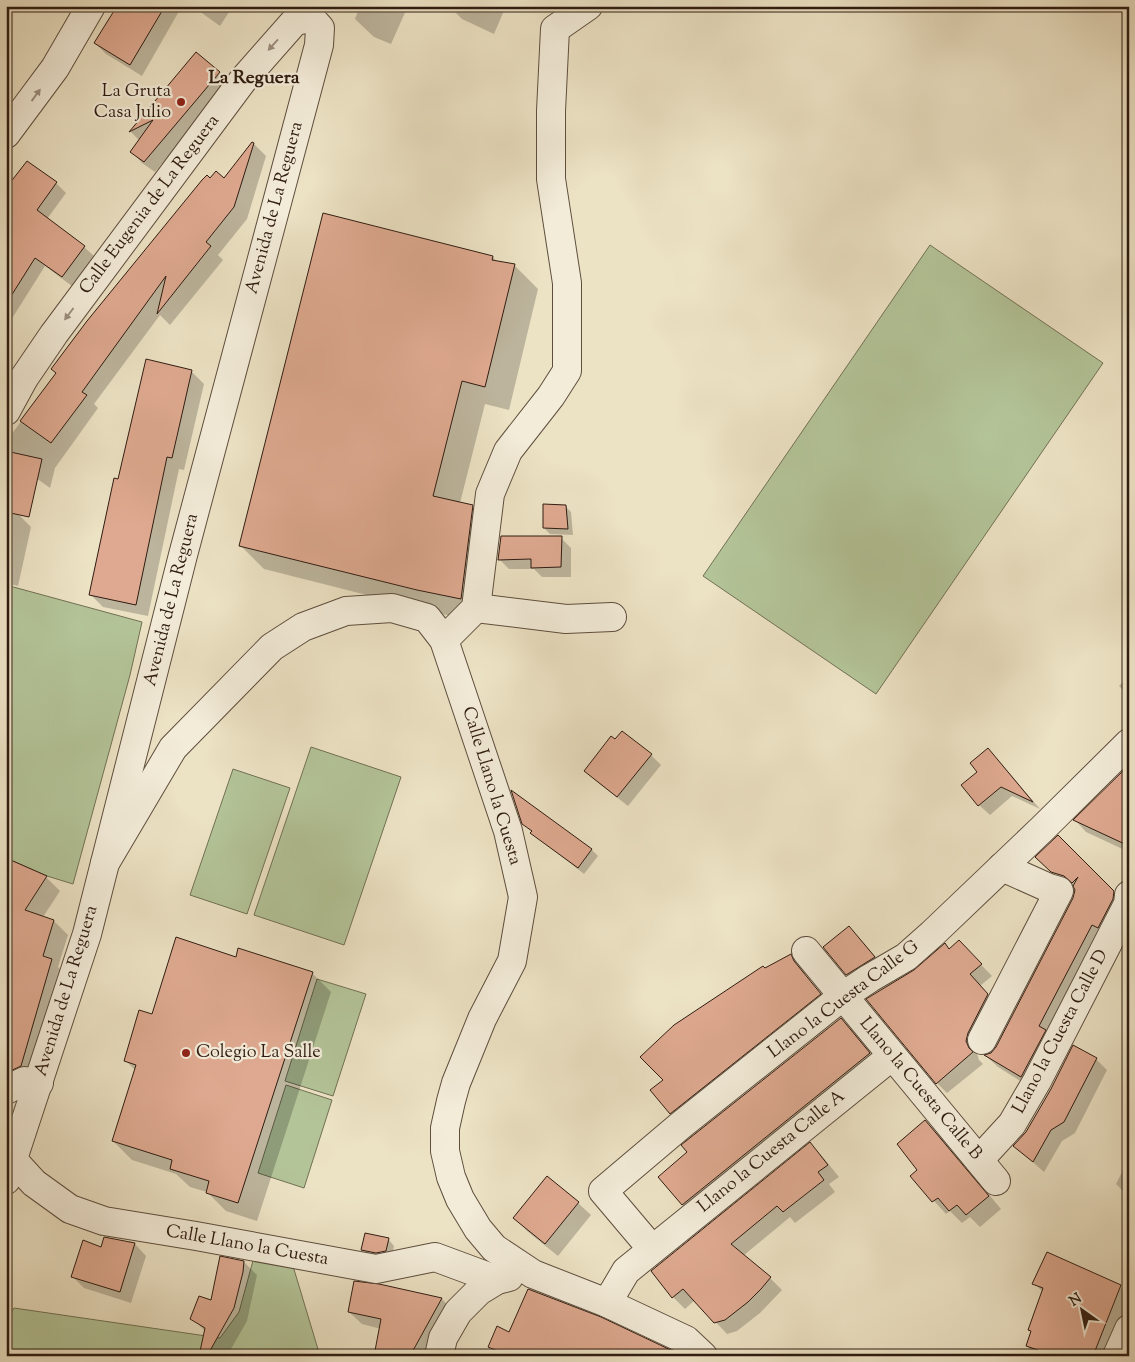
<svg xmlns="http://www.w3.org/2000/svg" width="1135" height="1362" font-family="'Sorts Mill Goudy',serif">
<rect width="100%" height="100%" fill="#ece2c4"/>
<filter id="stains"><feTurbulence type="fractalNoise" baseFrequency=".004" numOctaves="4"/><feColorMatrix values="0 0 0 0 .2 0 0 0 0 .09 0 0 0 0 .02 0 0 0 .5 -.17"/></filter>
<radialGradient id="worn" r=".72"><stop offset=".6" stop-color="#630" stop-opacity="0"/><stop offset="1" stop-color="#630" stop-opacity=".3"/></radialGradient>
<g fill="#b3c498" stroke="#717054">
<path d="M930,245L1103,363L876,694L703,576Z"/>
<path d="M6,585L142,622L130,675L73,884L47,876L6,858Z"/>
<path d="M311,747L401,777L344,945L254,915Z"/>
<path d="M233,769L290,788L247,914L190,895Z"/>
<path d="M317,979L366,994L333,1096L285,1081Z"/>
<path d="M286,1085L332,1100L304,1188L258,1173Z"/>
<path d="M254,1257L293,1266L320,1356H6V1321L14,1308L220,1338L239,1312Z"/>
</g>
<g fill="#0003">
<path d="M119,6H182L142,76L106,54L95,43Z"/>
<path d="M192,6H233L220,26Z"/>
<path d="M360,6H408L391,44L374,37L355,19Z"/>
<path d="M449,6H506L494,34L462,19Z"/>
<path d="M196,54L230,83L155,172L142,163L132,152L140,141L131,132Z"/>
<path d="M253,143L266,156L247,219L218,255L223,260L170,325L160,315L94,404L98,408L55,468L50,488L18,465L6,453L8,439L57,373L211,180H224Z"/>
<path d="M27,163L56,183L66,193L47,219L84,247L94,256L72,286L45,266L6,328V198Z"/>
<path d="M493,257L497,262L514,265L538,289L509,410L485,404L460,503L472,506L496,530L485,623L442,614L264,569L240,545Z"/>
<path d="M147,361L192,372L204,384L184,470L179,469L148,616L103,607L91,595Z"/>
<path d="M6,506L18,514L31,527L18,586L6,583Z"/>
<path d="M565,506L571,512L573,535L550,534L544,528Z"/>
<path d="M561,538L571,548V577H542L534,569H509L499,559Z"/>
<path d="M1129,676V696L1119,686Z"/>
<path d="M615,741L651,755L661,765L628,806L596,781L586,771Z"/>
<path d="M988,750L998,760L1040,809L1012,796L990,815L979,805L978,772Z"/>
<path d="M1129,777V852L1086,832L1075,820Z"/>
<path d="M513,793L592,850L598,856L584,874L538,838L523,823Z"/>
<path d="M1058,837L1126,904L1033,1089L998,1067L986,1056L992,1054L997,1048L1074,898L1076,890L1075,887L1065,884L1037,857Z"/>
<path d="M6,860L46,877L60,891L43,917L54,921L68,935L58,967L65,974L34,1080L6,1078Z"/>
<path d="M849,927L861,940L887,970L860,987L847,974Z"/>
<path d="M959,942L992,976L980,986L998,1006L978,1044L977,1053L979,1060L983,1064L947,1093L937,1083Z"/>
<path d="M790,955L802,967L805,974L831,1006L682,1124L671,1113L665,1080L765,970Z"/>
<path d="M237,958L312,973L331,992L257,1221L226,1211L207,1192L190,1187L176,1174L132,1160L113,1141L136,1071L125,1060L152,1015Z"/>
<path d="M841,1019L855,1033L883,1068L697,1218L683,1205L660,1178Z"/>
<path d="M1096,1059L1107,1070L1075,1133L1062,1141L1044,1172L1015,1146Z"/>
<path d="M925,1121L938,1134L1001,1209L980,1227L970,1217L962,1223L950,1211L946,1214L912,1177L919,1170Z"/>
<path d="M810,1144L822,1156L839,1177L829,1184L835,1192L795,1223L790,1217L743,1256L770,1278L782,1290L760,1313L737,1331L727,1334L695,1300L685,1309L673,1297L653,1271Z"/>
<path d="M1129,1158V1210L1123,1204L1127,1195L1116,1184Z"/>
<path d="M578,1203L591,1215L558,1256L527,1231L515,1218Z"/>
<path d="M388,1239L394,1246L392,1257L368,1256L362,1250Z"/>
<path d="M135,1244L146,1256L131,1303L84,1288L72,1276L102,1248Z"/>
<path d="M244,1262L257,1275L247,1321L227,1356H201L206,1332L192,1318L212,1302Z"/>
<path d="M1034,1283L1120,1287L1129,1295V1305L1109,1356H1037L1027,1346L1032,1332L1030,1330L1043,1292Z"/>
<path d="M379,1286L442,1299L454,1312L431,1356H375L381,1329L362,1324L349,1312Z"/>
<path d="M510,1333L678,1356H496L497,1354L489,1346Z"/>
</g>
<g fill="#dea990" stroke="#2f1c11">
<path d="M117,6H165L130,65L94,43Z"/>
<path d="M196,52L220,72L144,162L130,152L153,120L129,132Z"/>
<path d="M252,142L254,143L234,207L206,242L211,246L157,314L166,276L82,392L87,395L51,443L20,421L56,373L51,369L87,321L202,180L207,175L210,178L216,171L224,178Z"/>
<path d="M27,161L57,182L37,210L85,246L62,277L35,258L6,304V188Z"/>
<path d="M323,213L493,256L492,260L515,264L485,387L462,381L433,496L473,505L461,599L417,590L239,546Z"/>
<path d="M146,359L192,370L172,458L167,457L136,605L89,595L114,478L118,479Z"/>
<path d="M6,451L42,459L29,517L6,512Z"/>
<path d="M543,504L566,505L568,529L543,528Z"/>
<path d="M501,536H562L561,567L531,568V559L498,560Z"/>
<path d="M622,731L652,754L617,797L584,771L611,736L615,739Z"/>
<path d="M988,748L1033,802L1001,787L978,806L961,785L977,772L970,763Z"/>
<path d="M1129,765V846L1073,820Z"/>
<path d="M511,790L592,849L578,868L530,833L532,831L522,824Z"/>
<path d="M1058,835L1114,891L1113,899L1098,928L1092,925L1039,1026L1046,1030L1021,1077L984,1055L991,1053L996,1047L1073,898L1075,890L1073,886L1078,877L1072,883L1064,876L1051,872L1035,857Z"/>
<path d="M6,858L47,876L25,910L54,920L43,956L52,959L21,1066L6,1073V930L12,909L6,908Z"/>
<path d="M849,926L875,957L846,975L823,947Z"/>
<path d="M176,937L236,957L238,948L313,972L238,1203L206,1193L209,1181L170,1169L172,1160L112,1141L136,1065L124,1061L139,1010L152,1014Z"/>
<path d="M959,940L982,964L970,974L988,994L968,1033L966,1041L969,1048L973,1052L936,1084L866,999L914,970L945,943L949,949Z"/>
<path d="M791,954L794,961L821,994L670,1114L650,1090L663,1080L640,1057L674,1025L763,966L765,968Z"/>
<path d="M841,1018L870,1053L682,1205L658,1177L687,1152L681,1145Z"/>
<path d="M1073,1045L1097,1058L1064,1122L1051,1130L1033,1162L1013,1146L1026,1132L1051,1089Z"/>
<path d="M925,1120L989,1196L966,1215L957,1205L949,1211L938,1198L932,1202L910,1176L917,1170L897,1144Z"/>
<path d="M810,1142L828,1165L818,1172L824,1180L783,1212L777,1206L731,1244L771,1277L761,1289L748,1302L725,1320L714,1323L683,1289L672,1298L651,1271Z"/>
<path d="M547,1176L579,1202L545,1244L513,1218Z"/>
<path d="M365,1233L389,1238L386,1251L376,1253L361,1250Z"/>
<path d="M104,1237L135,1243L120,1292L71,1277L83,1240L101,1247Z"/>
<path d="M1047,1252L1121,1285L1093,1356H1036L1038,1350L1026,1346L1031,1331L1028,1330L1043,1288L1032,1284Z"/>
<path d="M220,1256L244,1261L243,1272L234,1308L207,1356H199L205,1328L190,1319L199,1296L211,1300Z"/>
<path d="M354,1281L379,1284L442,1298L410,1356H374L381,1319L348,1312Z"/>
<path d="M528,1289L601,1317L677,1353L680,1356H498L500,1352L488,1347L497,1326L509,1332Z"/>
</g>
<g fill="none" stroke-linecap="round" stroke-linejoin="round">
<defs>
<g id="minor">
<path d="M6,134L55,68L91,6"/>
<path d="M6,411L24,378L54,334L243,80L295,21L311,18"/>
<path d="M476,608L566,619L612,617"/>
<path d="M444,640L476,608L490,494L508,451L551,396L567,371V283L551,179V111L555,29L588,6"/>
<path d="M105,863L173,748L272,647L303,627L346,611L392,608L427,618L444,640L508,831L523,897L512,961L482,1019L456,1083L451,1101L445,1128V1151L451,1177L460,1199L478,1229L494,1248L533,1274L607,1303L686,1340L703,1356"/>
<path d="M806,951L996,1181"/>
<path d="M982,1040L1059,891L1049,888L1002,867"/>
<path d="M6,1090L25,1081L39,1083"/>
<path d="M12,1159L34,1183L70,1209L104,1221L196,1236L376,1269L435,1257L497,1280"/>
<path d="M979,1160L1012,1124L1037,1081L1128,904L1129,895"/>
<path d="M6,1180L87,934L183,555L319,45L320,28L311,18"/>
<path d="M652,1249L603,1191L681,1125L843,996L870,978L906,957L932,934L1042,829L1129,743"/>
<path d="M607,1303L626,1271L892,1056"/>
<path d="M439,1356L443,1338L458,1312L479,1291L497,1280L509,1277"/>
<path d="M1117,1356L1129,1329"/>
</g>
</defs>
<use href="#minor" stroke="#5e4e3e" stroke-width="30"/>
<use href="#minor" stroke="#f3ecd9" stroke-width="28"/>
</g>
<defs><path id="oneway-solid" d="M-6-.8H1V-3.2L6.5 0L1 3.2V.8H-6Z" transform="scale(1.25)"/></defs>
<g fill="#9b8e7f">
<use href="#oneway-solid" transform="translate(273 45) rotate(132)"/>
<use href="#oneway-solid" transform="translate(36 95) rotate(-54)"/>
<use href="#oneway-solid" transform="translate(69 314) rotate(127)"/>
</g>
<g fill="#8f2418" stroke="#f3ecd9" stroke-width="2">
<circle cx="181" cy="102" r="5"/>
<circle cx="186" cy="1053" r="5"/>
</g>
<g text-anchor="middle" dominant-baseline="central" stroke-width="4.5" stroke-linejoin="round" paint-order="stroke">
<g font-size="18" fill="#2f1c11" stroke="#f3ecd9" text-anchor="end">
<text x="171" y="92">La Gruta<tspan x="171" dy="21">Casa Julio</tspan></text>
<text x="196" y="1053" text-anchor="start">Colegio La Salle</text>
</g>
<g font-size="18" fill="#2f1c11" stroke="#f3ecd9">
<text transform="translate(150 205) rotate(-53)">Calle Eugenia de La Reguera</text>
<text transform="translate(275 208) rotate(-75)">Avenida de La Reguera</text>
<text transform="translate(172 600) rotate(-76)">Avenida de La Reguera</text>
<text transform="translate(491 786) rotate(73)">Calle Llano la Cuesta</text>
<text transform="translate(67 991) rotate(-73)">Avenida de La Reguera</text>
<text transform="translate(844 1000) rotate(-37)">Llano la Cuesta Calle G</text>
<text transform="translate(1061 1032) rotate(-62)">Llano la Cuesta Calle D</text>
<text transform="translate(920 1089) rotate(50)">Llano la Cuesta Calle B</text>
<text transform="translate(772 1152) rotate(-39)">Llano la Cuesta Calle A</text>
<text transform="translate(247 1246) rotate(10)">Calle Llano la Cuesta</text>
</g>
<g font-size="19" font-weight="bold" fill="#2f1c11" stroke="#f3ecd9">
<text x="254" y="78">La Reguera</text>
</g>
</g>
<rect width="1135" height="1362" fill="none" stroke="#ece2c4" stroke-width="25"/>
<rect x="8" y="8" width="1120" height="1347" fill="none" stroke="#2f1c11" stroke-width="2.5"/>
<rect x="12" y="12" width="1110" height="1337" fill="none" stroke="#2f1c11"/>
<g transform="translate(1082 1310) rotate(327)" stroke="#f3ecd9" stroke-width="4" paint-order="stroke">
<path d="M0-4L9 19L0 12L-9 19Z" fill="#2f1c11"/>
<text y="-8" font-size="14" font-weight="bold" text-anchor="middle" fill="#2f1c11">N</text>
</g>
<rect width="100%" height="100%" filter="url(#stains)"/>
<rect width="100%" height="100%" fill="url(#worn)"/>
</svg>
